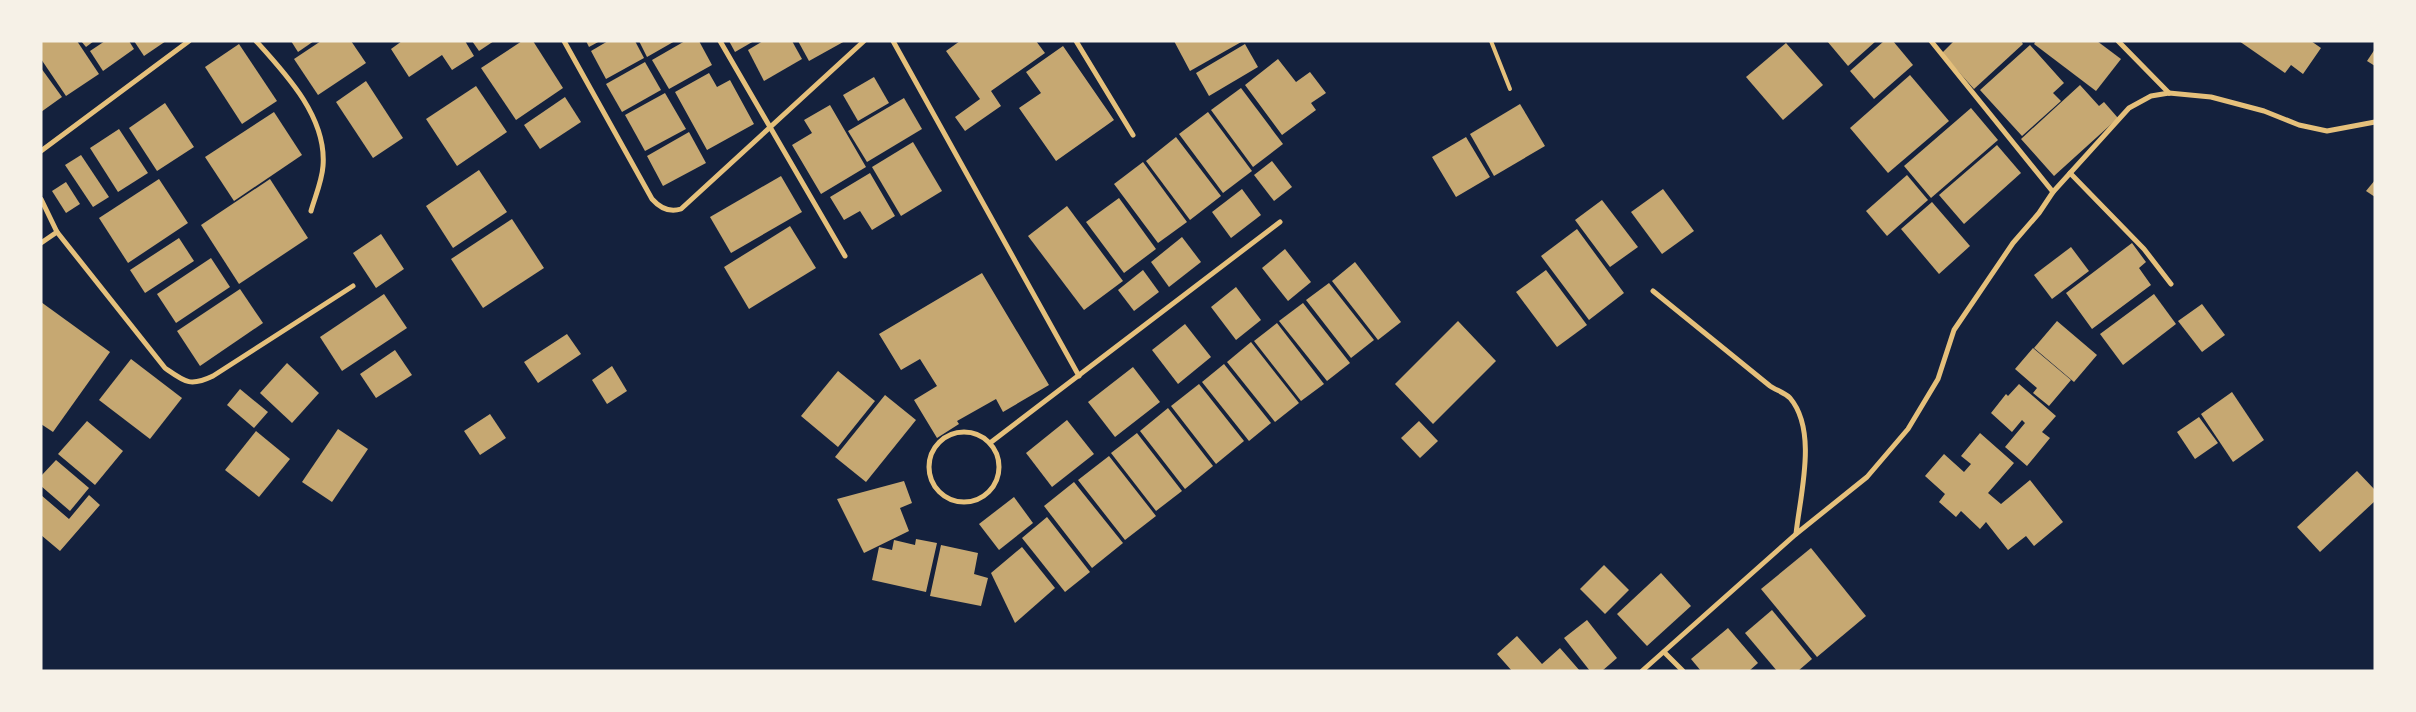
<svg xmlns="http://www.w3.org/2000/svg" width="2416" height="712" font-family="Literata,serif">
<rect width="100%" height="100%" fill="#14213d"/>
<g fill="#c6a872">
<path d="M41,41H77L99,74L66,96L41,59Z"/>
<path d="M81,41H94L86,47Z"/>
<path d="M105,41H129L134,49L103,71L90,51Z"/>
<path d="M134,41H166L144,56Z"/>
<path d="M291,41H314L298,52Z"/>
<path d="M321,41H351L366,63L318,95L294,59Z"/>
<path d="M402,41H465L474,56L452,70L442,55L409,77L391,49Z"/>
<path d="M472,41H494L479,51Z"/>
<path d="M522,41H533L563,88L516,120L481,68Z"/>
<path d="M586,41H600L589,47Z"/>
<path d="M608,41H635L644,58L606,79L591,51Z"/>
<path d="M639,41H675L647,57Z"/>
<path d="M685,41H699L712,65L669,89L652,60Z"/>
<path d="M729,41H754L735,52Z"/>
<path d="M763,41H792L802,59L764,81L748,50Z"/>
<path d="M798,41H845L809,61Z"/>
<path d="M960,41H1036L1045,53L991,91L1001,106L965,131L955,117L980,99L946,51Z"/>
<path d="M1174,41H1243L1190,71Z"/>
<path d="M1827,41H1876L1848,66Z"/>
<path d="M1884,41H1893L1913,65L1874,99L1850,71Z"/>
<path d="M1954,41H2021L2023,44L1974,89L1942,53Z"/>
<path d="M2036,41H2097L2121,59L2096,91L2034,44Z"/>
<path d="M2239,41H2311L2321,48L2303,74L2291,65L2285,73Z"/>
<path d="M1786,43L1823,85L1783,120L1746,77Z"/>
<path d="M239,44L277,101L242,124L205,67Z"/>
<path d="M1245,44L1258,67L1209,96L1196,73Z"/>
<path d="M2030,45L2064,83L2053,93L2061,101L2022,136L1980,90Z"/>
<path d="M1063,46L1114,120L1056,161L1019,108L1041,93L1026,72Z"/>
<path d="M2375,49V66L2367,61Z"/>
<path d="M1278,59L1296,82L1310,72L1326,93L1311,103L1316,110L1282,135L1245,85Z"/>
<path d="M645,62L661,90L622,112L606,84Z"/>
<path d="M41,68L62,97L41,112Z"/>
<path d="M709,73L717,87L730,80L754,124L707,150L675,92Z"/>
<path d="M1910,75L1949,121L1888,173L1850,128Z"/>
<path d="M874,77L889,103L858,121L843,95Z"/>
<path d="M366,81L403,138L373,158L336,102Z"/>
<path d="M2080,85L2099,106L2104,102L2118,118L2054,176L2021,139Z"/>
<path d="M476,86L507,132L457,166L426,119Z"/>
<path d="M1241,88L1283,144L1253,167L1211,110Z"/>
<path d="M665,93L686,129L645,151L625,115Z"/>
<path d="M565,97L581,122L540,149L524,125Z"/>
<path d="M904,98L922,129L867,162L848,131Z"/>
<path d="M165,103L194,147L157,171L129,128Z"/>
<path d="M1520,104L1545,146L1494,176L1470,134Z"/>
<path d="M830,105L866,167L821,194L792,145L812,133L804,120Z"/>
<path d="M1971,108L1998,140L1931,198L1904,166Z"/>
<path d="M274,112L302,155L234,201L205,157Z"/>
<path d="M1208,112L1252,171L1223,193L1179,134Z"/>
<path d="M119,129L148,173L118,192L90,148Z"/>
<path d="M689,132L706,163L663,186L647,156Z"/>
<path d="M1176,137L1221,196L1190,220L1146,161Z"/>
<path d="M1466,137L1490,177L1456,197L1432,157Z"/>
<path d="M913,142L942,191L901,216L872,167Z"/>
<path d="M1997,145L2021,173L1964,224L1939,195Z"/>
<path d="M81,155L109,197L93,207L65,165Z"/>
<path d="M1272,161L1292,187L1274,201L1254,175Z"/>
<path d="M1143,162L1187,222L1158,243L1114,184Z"/>
<path d="M479,170L507,212L453,248L426,206Z"/>
<path d="M870,173L895,216L872,230L860,211L844,220L830,197Z"/>
<path d="M1907,175L1928,200L1887,236L1866,211Z"/>
<path d="M781,176L802,212L731,253L710,217Z"/>
<path d="M159,179L188,223L128,263L99,218Z"/>
<path d="M270,179L308,238L239,284L201,225Z"/>
<path d="M2375,180V197L2366,191Z"/>
<path d="M66,182L80,204L66,213L52,191Z"/>
<path d="M1242,189L1261,215L1231,238L1212,212Z"/>
<path d="M1663,189L1694,231L1662,254L1631,212Z"/>
<path d="M1119,198L1156,249L1124,273L1086,222Z"/>
<path d="M1602,200L1638,247L1610,267L1575,220Z"/>
<path d="M1932,202L1970,246L1939,274L1901,229Z"/>
<path d="M1067,206L1123,281L1084,310L1028,236Z"/>
<path d="M512,219L544,268L483,308L451,259Z"/>
<path d="M790,226L816,268L749,309L724,267Z"/>
<path d="M1577,229L1624,293L1589,320L1541,256Z"/>
<path d="M381,234L404,269L376,288L353,253Z"/>
<path d="M1182,237L1201,262L1169,287L1151,262Z"/>
<path d="M179,238L194,261L145,293L130,270Z"/>
<path d="M2132,243L2146,262L2139,268L2151,285L2092,329L2066,293Z"/>
<path d="M2071,247L2089,271L2052,299L2034,275Z"/>
<path d="M1285,249L1311,282L1288,301L1262,268Z"/>
<path d="M211,258L230,287L176,323L157,294Z"/>
<path d="M1355,262L1401,322L1378,340L1332,281Z"/>
<path d="M1143,270L1159,292L1134,311L1118,290Z"/>
<path d="M1546,270L1587,325L1557,347L1516,292Z"/>
<path d="M982,273L1049,385L1003,412L996,399L957,421L959,424L937,438L914,400L937,386L920,359L901,370L879,334Z"/>
<path d="M1329,283L1374,340L1351,358L1306,300Z"/>
<path d="M1236,287L1261,320L1236,340L1211,307Z"/>
<path d="M240,289L263,323L200,366L177,331Z"/>
<path d="M384,294L407,328L342,371L320,337Z"/>
<path d="M2154,294L2176,324L2123,365L2100,334Z"/>
<path d="M41,302L110,352L53,432L41,424Z"/>
<path d="M1303,303L1350,363L1327,381L1279,321Z"/>
<path d="M2202,304L2225,335L2202,352L2178,321Z"/>
<path d="M1458,321L1496,361L1433,424L1395,384Z"/>
<path d="M2057,321L2097,355L2074,382L2034,348Z"/>
<path d="M1277,323L1324,384L1301,401L1254,341Z"/>
<path d="M1185,324L1211,357L1178,384L1152,350Z"/>
<path d="M567,334L581,354L538,383L524,362Z"/>
<path d="M1251,342L1299,403L1275,422L1227,362Z"/>
<path d="M2033,348L2071,380L2049,406L2033,393L2037,388L2015,369Z"/>
<path d="M395,350L412,375L376,398L360,374Z"/>
<path d="M131,359L182,398L150,439L99,400Z"/>
<path d="M287,363L319,393L292,423L260,393Z"/>
<path d="M1224,364L1271,423L1249,441L1202,382Z"/>
<path d="M612,366L627,391L607,404L592,380Z"/>
<path d="M1133,367L1160,402L1115,437L1088,402Z"/>
<path d="M838,371L875,401L838,447L801,416Z"/>
<path d="M1199,384L1244,441L1216,464L1171,406Z"/>
<path d="M2019,384L2056,416L2042,432L2050,438L2027,466L2005,447L2025,423L2022,420L2012,432L1991,413L2006,394L2008,396Z"/>
<path d="M240,389L268,412L254,428L227,405Z"/>
<path d="M2232,392L2264,440L2233,462L2201,414Z"/>
<path d="M885,395L916,420L866,482L835,457Z"/>
<path d="M1168,408L1213,466L1185,489L1140,431Z"/>
<path d="M490,414L506,438L480,455L464,431Z"/>
<path d="M2199,417L2218,443L2195,459L2177,432Z"/>
<path d="M1067,420L1094,454L1052,487L1026,453Z"/>
<path d="M87,421L123,451L95,485L58,454Z"/>
<path d="M1419,421L1438,441L1420,458L1401,438Z"/>
<path d="M338,429L368,449L332,502L302,482Z"/>
<path d="M256,431L290,459L259,497L225,470Z"/>
<path d="M1137,433L1182,491L1156,511L1111,453Z"/>
<path d="M1980,433L2014,463L1988,493L2001,504L2030,480L2063,522L2034,546L2026,536L2008,550L1986,522L1980,529L1961,511L1956,517L1939,502L1945,494L1925,476L1944,454L1964,472L1971,464L1961,456Z"/>
<path d="M1109,456L1156,516L1125,540L1078,480Z"/>
<path d="M56,460L89,488L70,511L41,486V476Z"/>
<path d="M2357,471L2375,490V501L2320,552L2297,527Z"/>
<path d="M904,481L912,503L900,508L909,531L864,553L837,499Z"/>
<path d="M1074,482L1123,543L1092,568L1044,506Z"/>
<path d="M41,495L69,519L89,495L100,505L60,551L41,535Z"/>
<path d="M1014,497L1033,523L999,550L979,524Z"/>
<path d="M1047,517L1090,572L1065,592L1022,538Z"/>
<path d="M916,539L937,543L926,592L872,580L879,547L892,550L894,540L915,545Z"/>
<path d="M941,545L978,553L974,574L988,578L981,606L930,596Z"/>
<path d="M1022,547L1055,588L1015,623L991,573Z"/>
<path d="M1811,548L1866,616L1817,657L1761,589Z"/>
<path d="M1604,565L1629,590L1605,614L1580,589Z"/>
<path d="M1661,573L1691,606L1647,646L1617,614Z"/>
<path d="M1772,610L1812,659L1798,671H1777L1745,633Z"/>
<path d="M1587,620L1617,658L1602,671H1590L1564,638Z"/>
<path d="M1728,628L1758,663L1749,671H1701L1691,659Z"/>
<path d="M1517,636L1542,664L1560,648L1580,671H1512L1497,654Z"/>
</g>
<g fill="none" stroke-linecap="round" stroke-linejoin="round">
<path stroke="#e5c07b" stroke-width="4" d="M1491,41L1510,89"/>
<g stroke="#e5c07b" stroke-width="5">
<path d="M256,41C287,75 327,118 323,166C322,181 315,197 311,211"/>
<path d="M564,41L652,199C660,208 669,213 681,209L864,41"/>
<path d="M720,41L845,256"/>
<path d="M893,41L1079,376"/>
<path d="M1076,41L1133,135"/>
<path d="M1931,41L2053,192"/>
<path d="M2118,41L2169,93"/>
<path d="M41,151L189,41"/>
<path d="M2070,173L2144,249L2171,284"/>
<path d="M41,199L57,232L165,368C185,382 190,387 213,376L353,286"/>
<path d="M41,243L57,232"/>
<path d="M1653,291L1770,386C1776,390 1785,393 1790,398C1818,431 1800,495 1796,534"/>
<circle cx="964" cy="467" r="35"/>
<path d="M990,443L1280,222"/>
<path d="M1664,652L1683,671"/>
<path d="M1642,671L1796,534L1867,477L1908,429L1938,379L1954,330L2013,243L2039,213L2053,192L2129,108L2151,96L2169,93L2211,97L2264,111L2299,125L2327,131L2375,122"/>
</g>
</g>
<rect width="2416" height="712" fill="none" stroke="#f6f1e7" stroke-width="85"/>
</svg>
